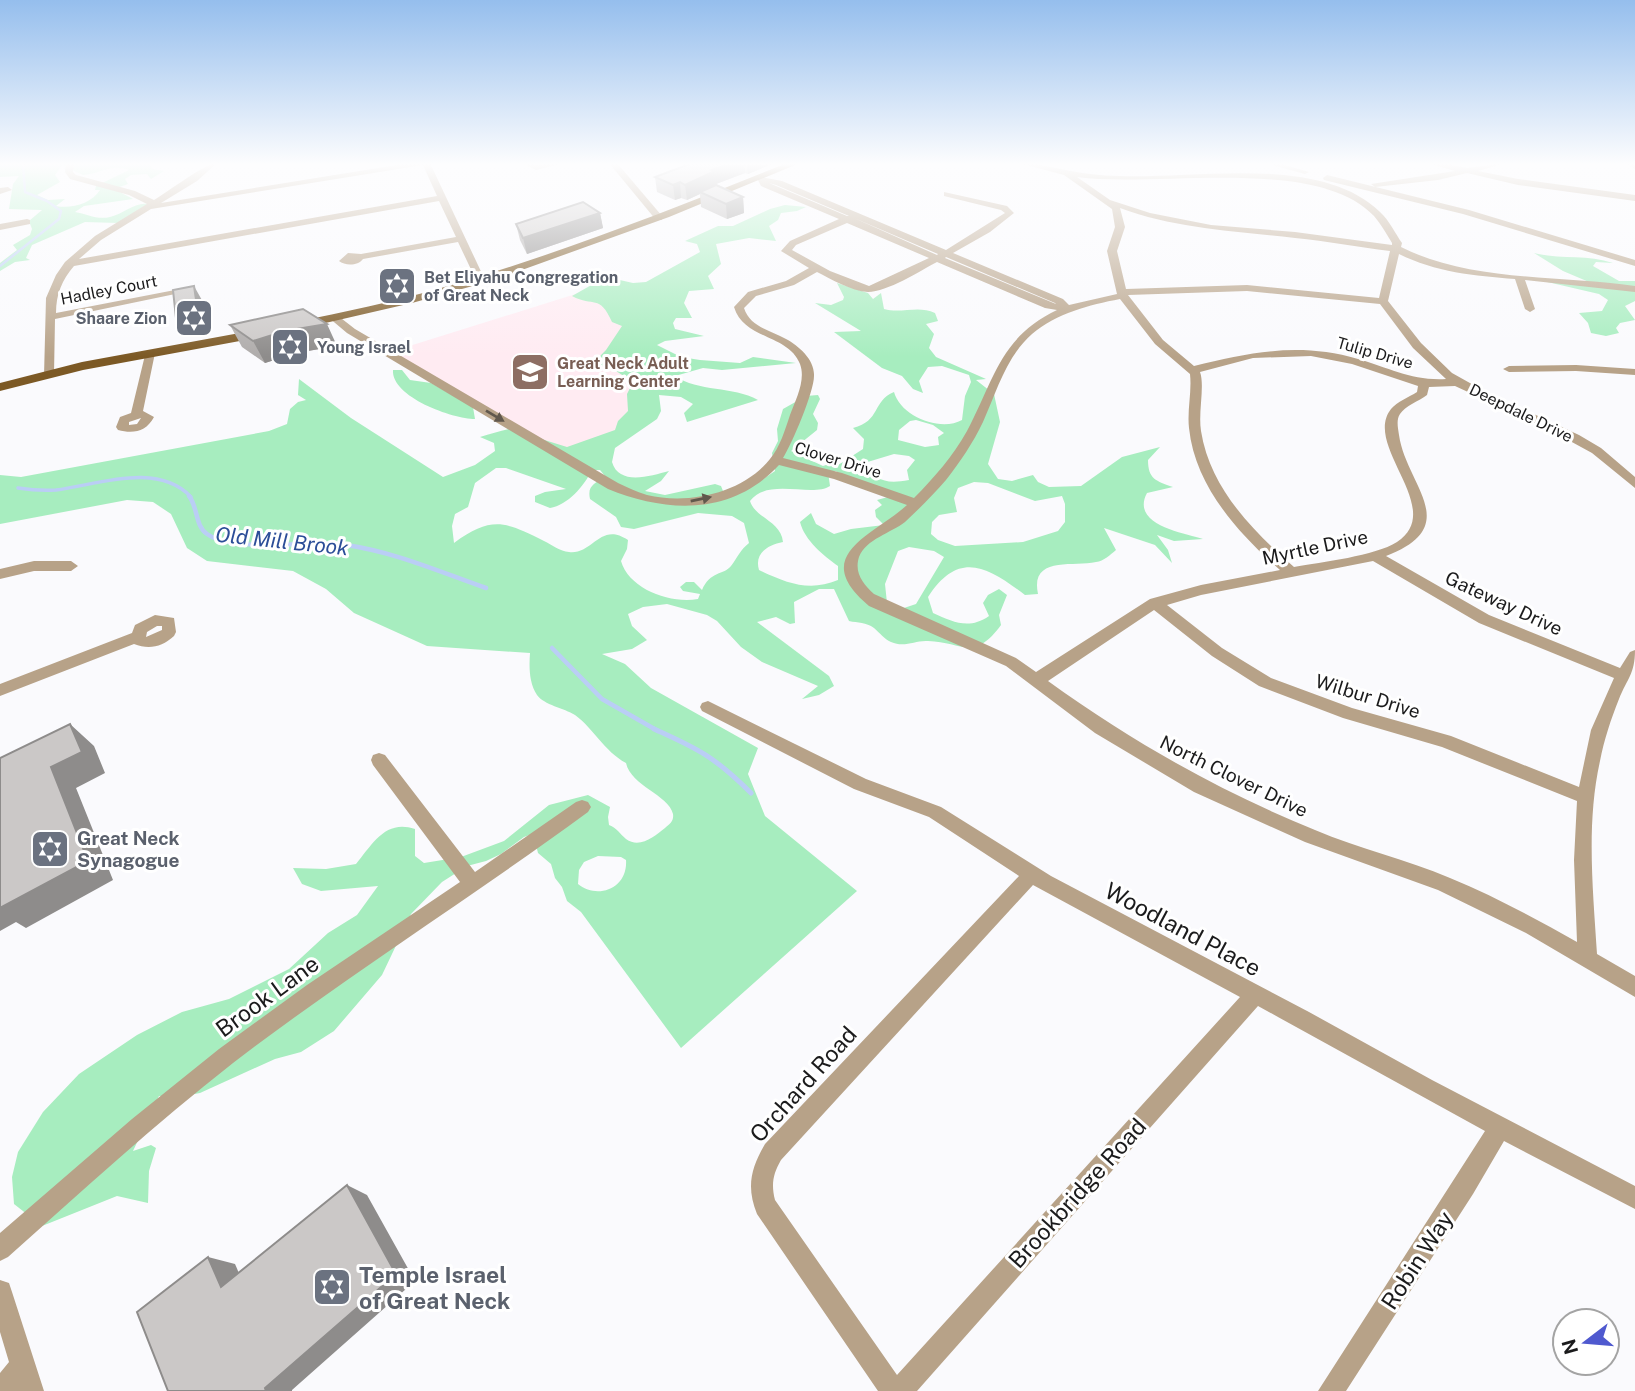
<svg xmlns="http://www.w3.org/2000/svg" width="1635" height="1391" font-family="'Public Sans',sans-serif">
<rect width="100%" height="100%" fill="#fafafd"/>
<path fill="#ffebf2" d="M598,287L636,307L649,391L585,469L387,353Z"/>
<g fill="#a7edbf" fill-rule="evenodd">
<path d="M0,163H150L152,169L164,171L151,179L147,174L131,175L125,179L128,184L114,189L133,199L84,206L75,212C87,214 97,220 110,217C124,214 134,202 148,204L118,223L85,222L32,245L26,258L30,260L15,262L0,271V263L17,250L13,245L30,235L32,229L29,221L42,210L9,209L13,184L19,176L0,177ZM62,165L83,175C99,174 113,163 129,170L96,186L95,190H100C91,204 71,209 56,206L65,199L48,200L37,195L60,182L55,175Z"/>
<path d="M785,205L806,207L797,211L781,213L778,220L769,226L776,241L749,238L716,244L721,264L708,276L714,289L689,291L684,303L692,318H676L673,323L675,329L704,336L665,341L657,345L681,357L700,360L740,363L753,357L796,363L722,370L703,368L675,376C698,392 733,386 758,400L687,422L684,413L693,404L681,397L659,395L661,411L657,419L615,448L612,462C619,486 650,476 669,471L661,481L645,491L665,495L715,484L721,486L723,491L754,485L775,471L772,453L778,441L777,429L783,409L806,396L818,395L820,399L813,414L818,423L817,430L791,451L823,466L826,465L825,456L835,467L863,449L864,439L853,428C881,421 872,401 894,392C901,417 941,432 962,420L965,396L971,382L969,375L942,366L928,367L919,381L923,393L913,389L902,376L882,368L834,332L861,331L815,303L831,305L843,300L844,297L837,283L868,293L873,299L881,293L884,309C901,314 918,305 935,313L938,321L926,324L934,334L929,348L936,357L986,379L976,380L994,394L1000,422L988,464L998,479L1012,481L1033,475L1038,482L1049,487L1081,486L1122,457L1160,447L1148,460C1148,479 1156,481 1173,487L1147,493C1130,525 1184,533 1203,539L1174,541L1157,535L1168,550L1172,563L1155,545L1104,528L1116,550C1110,555 1104,561 1096,562C1072,567 1030,556 1038,594L1025,595C988,567 959,549 928,597L933,613C953,622 969,630 989,616L983,603L988,595L999,589L1007,595L999,615L1001,625C974,662 962,642 928,641C915,640 905,648 891,642C884,639 880,633 874,628C866,622 858,623 849,621L834,589H819L794,602L795,623L790,624L776,617L757,622L829,676L834,686L819,695L802,699L818,686L762,662L741,647L717,621L707,615L667,604L643,607L628,614L632,626L647,640L632,649L602,654L625,664L651,688L758,748L748,774L765,816L857,891L681,1048L581,912L567,901L562,887L555,878L551,864L538,853L536,845L541,831L524,837L501,854L486,861L467,866L442,882L411,914L382,975L334,1031L301,1052L275,1059L200,1093L178,1097L159,1096L133,1151L151,1145L156,1148L149,1171L148,1203L117,1196L42,1226L14,1204L12,1177L18,1152L43,1112L79,1074L137,1035L182,1012L229,999L289,969L328,933L357,915L378,886L321,891L302,884L293,868L326,869L356,864C373,843 386,819 415,829V856L424,863L461,857L504,841L549,805L588,795L610,807L608,817L609,825C617,828 620,834 626,839C640,849 655,836 665,828C670,824 674,821 673,814C669,795 631,786 626,763C604,751 594,729 575,715C564,708 544,705 537,695C529,683 529,667 530,653L427,646L354,613L326,589L293,571L207,561L187,548L171,514L153,502L127,500L0,524V475L21,477L269,431L287,424L290,409L298,402L306,400L298,395L299,379L351,418L443,477L475,465L495,451L494,443L480,437C490,434 499,431 509,429L567,447L615,430L618,421L628,411L627,394L633,382L616,371L592,364L606,350L622,326L612,322C599,293 594,308 572,296L602,279L606,282L602,276L633,283L646,282L700,252L697,244L685,241L718,226H733L770,209ZM916,420L933,425L944,433L938,437L939,445L925,447L898,440L899,430L910,421ZM894,454L909,456L915,460L907,470L909,480C883,485 878,479 861,464ZM496,468H506L566,489L545,492L535,496V502L550,508C568,505 584,486 592,470H600L605,476C595,484 587,485 590,499L616,517L621,527L634,529L698,513L732,516L744,523L749,543C740,550 738,557 731,566C724,575 710,571 702,590L694,582H686L680,587L683,591L700,594L698,599C670,604 629,589 621,561L627,549L628,540C600,521 593,555 569,552C560,551 552,545 544,541C505,521 491,516 454,543L452,526L455,514L468,507L475,483ZM835,471L895,495L877,500L882,505L875,510L876,517L884,525L851,529L834,534L816,524L811,513L800,522C805,541 823,555 838,566V580C809,592 787,583 759,570C754,553 768,545 783,542C781,521 755,518 750,501C768,477 812,498 830,486L828,472ZM974,482L988,483L1035,501L1062,496L1065,504V522L1058,531L1023,542L955,546L938,540L931,534L932,522L939,515L957,512L954,498L958,488ZM909,547L934,551L944,557L916,604L904,608L887,603L885,584L898,551ZM598,856L621,857L626,860C628,888 598,900 578,884L579,870L584,862Z"/>
<path d="M1534,253C1561,260 1587,254 1613,263L1596,262L1593,266L1619,281H1635V301L1625,306L1635,320L1620,323L1616,328L1619,333L1606,336L1591,333L1588,323L1579,313L1602,311L1608,300L1599,294L1543,281L1596,285L1563,271Z"/>
<path d="M393,370H402L410,380L431,383L473,407L475,419C453,419 391,397 393,370Z"/>
</g>
<g fill="none" stroke-linecap="round" stroke-linejoin="round">
<path stroke="#bacef5" stroke-width="2.5" d="M0,266L59,219L61,211L47,201L25,192L23,163"/>
<path stroke="#bacef5" stroke-width="3.5" d="M18,488C31,490 43,491 56,490C97,485 157,461 191,497"/>
<g stroke="#bacef5" stroke-width="4.5">
<path d="M189,496C198,507 195,526 207,534C224,546 252,544 271,545C296,545 321,542 346,545C395,552 440,572 486,588"/>
<path d="M552,648L602,699L658,731"/>
</g>
<path stroke="#bacef5" stroke-width="5" d="M654,729C699,749 716,758 751,793"/>
<g fill="#b7a288" fill-rule="evenodd">
<path d="M66,163H74L73,172L76,175L135,191L154,200C168,192 205,163 217,163L197,181L161,203L409,163H430L485,280L477,282L458,242L363,259C358,266 345,266 339,261L348,253L361,254L456,237L439,201L74,266C62,280 56,294 56,313L175,290L180,293L55,319L54,374L44,376L46,298L56,275L65,262L95,236L147,204L129,195L70,179L65,172ZM423,165L437,196L79,259L101,240L151,209Z"/>
<path d="M522,163L537,165L564,163L536,170Z"/>
<path d="M609,163H617L662,216V220H656Z"/>
<path d="M1019,163C1033,162 1047,167 1061,169C1080,173 1100,176 1120,176C1195,179 1321,154 1380,212C1389,220 1395,233 1402,243L1401,247C1470,282 1559,275 1635,286V292L1525,280L1535,309L1530,312L1525,309L1515,279C1475,276 1435,272 1399,254L1388,301L1421,343L1452,373L1486,392L1579,435L1601,448L1635,477V488L1592,453L1548,429L1455,386L1429,387L1427,395C1419,401 1405,406 1400,414C1396,420 1398,428 1399,435C1406,485 1465,526 1386,556L1489,615L1620,668L1630,652L1635,650C1635,674 1627,679 1619,699C1611,719 1604,740 1600,761C1586,824 1593,890 1597,954L1635,976V997L1526,933L1438,890L1305,842L1194,792L1095,733L1006,666L869,606C808,555 873,536 907,505L834,479L779,465C732,516 667,513 608,489L347,333L328,317L337,315L355,329L618,483C627,487 637,492 647,495C689,505 743,493 770,459C780,447 785,430 790,415C796,399 806,380 800,364C788,334 744,340 734,307L748,292L786,281L809,268L781,251L790,241L839,219L761,186L756,176L782,181L946,250L1005,213L1001,210L944,196V192L1007,206L1014,213L990,232L953,253L1063,299L1069,305L1117,294L1107,251L1115,227L1112,209L1064,175ZM1077,177C1157,188 1316,155 1374,216C1381,224 1387,235 1392,243V245L1295,232L1211,225L1150,213L1110,200ZM769,183L776,185L849,216H847ZM1120,208C1177,229 1235,231 1295,238C1327,241 1358,247 1390,251L1379,298L1247,285L1126,289L1117,251L1125,227ZM854,218L938,254L937,255ZM847,223L929,258L869,286L830,271L792,250L796,245ZM946,257L1055,303L1056,304L945,258ZM937,262L1045,308L1057,310C1000,337 994,380 967,431C953,456 934,478 914,498L842,473L783,458C792,444 814,392 814,376C815,360 799,346 786,339C770,330 750,327 744,308L756,296L794,285L817,272C831,279 851,291 868,292C887,292 920,271 937,262ZM1247,291L1380,304L1413,348L1446,379C1412,381 1390,368 1358,359C1300,342 1251,352 1194,366L1163,340L1128,295ZM1120,299L1155,344L1190,374C1192,392 1187,410 1189,428C1195,486 1238,533 1280,570L1201,585L1150,599L1036,672L1016,658L874,594C863,584 854,573 859,557C866,539 891,533 905,522C919,509 933,495 946,480C960,462 973,443 983,422C997,391 1006,357 1032,334C1057,313 1089,305 1120,299ZM1311,356L1352,364L1418,386L1417,392C1409,397 1397,402 1391,409C1362,446 1447,509 1397,542C1375,556 1322,562 1294,567C1252,530 1210,488 1201,431C1198,412 1205,386 1200,372L1253,358ZM1373,561L1479,623L1614,678L1591,730L1579,787L1451,736L1352,708L1271,678L1222,648L1167,605L1201,595ZM1154,610L1212,656L1259,686L1343,718L1442,747L1577,801L1574,860L1577,942C1536,919 1494,896 1450,878C1406,859 1359,849 1315,830C1217,790 1133,742 1048,681Z"/>
<path d="M1265,163H1278L1309,172L1305,174Z"/>
<path d="M1427,163H1441L1467,168L1506,163L1478,171L1518,179L1635,195V201L1518,185L1467,173L1438,180L1375,187L1371,184L1455,171Z"/>
<path d="M1626,163H1635V169Z"/>
<path d="M1327,175L1469,210L1635,260V266L1463,214L1324,180L1323,178Z"/>
<path d="M0,188L8,187L12,190L0,194Z"/>
<path d="M27,219L30,220V224L0,230V224Z"/>
<path d="M146,351L155,353L143,411L154,417C146,432 133,434 118,430L116,427L120,417L131,413ZM141,418L137,424L129,425V422Z"/>
<path d="M1576,365L1635,369V375L1576,371L1509,372L1503,369L1509,366Z"/>
<path d="M34,561H71L78,566L71,571H34L0,579V569Z"/>
<path d="M155,615L174,618L176,632L174,636C162,647 149,650 134,644L0,696V684L132,633L135,625ZM157,626H162V630L146,637L147,632Z"/>
<path d="M708,701L866,779L941,807L1051,876L1309,1012L1432,1080L1635,1186V1209L1504,1141L1473,1194L1346,1391H1318L1485,1131L1258,1006L917,1391H878L757,1214C746,1187 751,1168 765,1144L1019,876L929,817L854,789L702,711L700,707L702,703ZM1033,885L1240,997L897,1375L775,1200C771,1184 773,1174 781,1160Z"/>
<path d="M379,753L385,755L475,872L576,802L582,800L588,802L591,807L588,812C471,898 348,975 233,1063C155,1124 82,1191 8,1257L0,1261V1233L132,1119L219,1049L307,985L460,882L373,765L371,760L373,755Z"/>
<path d="M0,1280L9,1283L12,1292L44,1391H0V1373L9,1362L0,1332Z"/>
</g>
<g fill="#7c5925" fill-rule="evenodd">
<path d="M787,163H800L669,217L494,280L412,303L295,330L289,326L295,322C344,312 393,302 441,288C559,254 673,209 787,163Z"/>
<path d="M262,329L268,333L267,336L83,370L0,391V383L82,362Z"/>
</g>
</g>
<g fill="#afacab">
<path d="M692,163H774L748,174L745,173L716,184L743,197L744,213L727,219L701,207L700,194L687,200L681,198L675,200L657,192L655,177Z"/>
<path d="M600,213L603,228L527,254L520,240L516,224Z"/>
<path d="M230,325L337,346L296,353L265,363L242,347Z"/>
</g>
<g fill="#8e8c8b">
<path d="M731,163H744L745,173L716,184V186L700,192V194L687,200L685,185L712,170Z"/>
<path d="M747,163H774L748,174Z"/>
<path d="M680,182L681,198L675,200L673,185Z"/>
<path d="M743,197L744,213L727,219L726,204Z"/>
<path d="M600,213L603,228L527,254L523,238Z"/>
<path d="M194,286L203,302L207,330L185,335L176,318Z"/>
<path d="M327,324L337,346L296,353L265,363L253,341L285,331Z"/>
<path d="M70,724L94,746L105,773L76,788L113,880L26,928L16,922L0,931V904L51,767Z"/>
<path d="M347,1185L367,1195L415,1281L292,1390V1391H266L265,1388Z"/>
<path d="M208,1257L235,1264L248,1294L221,1287Z"/>
</g>
<g fill="#cbc8c7" stroke="#8e8c8b" stroke-width="2">
<path d="M692,163H731L712,170L715,171L685,185L680,182L673,185L655,177Z"/>
<path d="M716,185L743,197L726,204L700,192Z"/>
<path d="M583,202L600,213L523,238L516,224Z"/>
<path d="M194,286L198,313L176,318L173,290Z"/>
<path d="M303,309L327,324L285,331L253,341L230,325Z"/>
<path d="M70,724L82,752L51,767L88,861L0,908V758Z"/>
<path d="M347,1185L396,1274L265,1388L266,1391H168L137,1312L208,1257L221,1287Z"/>
</g>
<defs><path id="oneway-solid" d="M-6-.8H1V-3.2L6.5 0L1 3.2V.8H-6Z" transform="scale(1.75)"/></defs>
<g fill="#61584d">
<use href="#oneway-solid" transform="translate(495 416) rotate(31)"/>
<use href="#oneway-solid" transform="translate(701 499) rotate(-11)"/>
</g>
<linearGradient id="sky" x2="0" y2="1"><stop stop-color="#95beed"/><stop offset="0.46" stop-color="#fdfdfe"/><stop offset="1" stop-color="#fdfdfe" stop-opacity="0"/></linearGradient>
<rect width="1635" height="357" fill="url(#sky)"/>
<defs>
<symbol id="synagogue-square" viewBox="-11 -11 22 22"><rect x="-9" y="-9" width="18" height="18" rx="4" fill="#6b7280" stroke="#fff"/><path d="M0-6.5L5.6 3.2H-5.6ZM0 6.5L5.6-3.2H-5.6Z" fill="#fff"/></symbol>
<symbol id="school-square" viewBox="-11 -11 22 22"><rect x="-9" y="-9" width="18" height="18" rx="4" fill="#8d6e63" stroke="#fff"/><path d="M0-5L7-2L0 1L-7-2ZM-4 1L0 2.5L4 1V4Q0 6-4 4Z" fill="#fff"/></symbol>
</defs>
<g fill-rule="evenodd">
<use href="#synagogue-square" x="375" y="264" width="44" height="44"/>
<use href="#synagogue-square" x="172" y="296" width="44" height="44"/>
<use href="#synagogue-square" x="268" y="325" width="44" height="44"/>
<use href="#school-square" x="508" y="350" width="44" height="44"/>
<use href="#synagogue-square" x="28" y="827" width="44" height="44"/>
<use href="#synagogue-square" x="310" y="1265" width="44" height="44"/>
</g>
<g text-anchor="middle" dominant-baseline="central" stroke-width="6" stroke-linejoin="round" paint-order="stroke">
<g font-size="16" font-weight="bold" fill="#5b616d" stroke="#fff" text-anchor="start">
<text x="424" y="277">Bet Eliyahu Congregation<tspan x="424" dy="18">of Great Neck</tspan></text>
<text x="167" y="318" text-anchor="end">Shaare Zion</text>
<text x="317" y="347">Young Israel</text>
</g>
<g font-size="16" fill="#1b1b1c" stroke="#fff">
<text transform="translate(109 290) rotate(-11)">Hadley Court</text>
<text transform="translate(1375 353) rotate(16)">Tulip Drive</text>
<text transform="translate(1521 413) rotate(26)">Deepdale Drive</text>
<text transform="translate(838 460) rotate(17)">Clover Drive</text>
</g>
<g font-size="16" font-weight="bold" fill="#785e54" stroke="#fff" text-anchor="start">
<text x="557" y="363">Great Neck Adult<tspan x="557" dy="18">Learning Center</tspan></text>
</g>
<g font-size="19" fill="#1b1b1c" stroke="#fff">
<text transform="translate(1315 547) rotate(-12)">Myrtle Drive</text>
<text transform="translate(1504 603) rotate(25)">Gateway Drive</text>
<text transform="translate(1368 696) rotate(17)">Wilbur Drive</text>
<text transform="translate(1234 776) rotate(26)">North Clover Drive</text>
</g>
<g font-size="19" font-weight="bold" fill="#5b616d" stroke="#fff" text-anchor="start">
<text x="77" y="838">Great Neck<tspan x="77" dy="22">Synagogue</tspan></text>
</g>
<g font-size="21" font-style="italic" fill="#2c4e98" stroke="#fff">
<text transform="translate(282 541) rotate(6)">Old Mill Brook</text>
</g>
<g font-size="23" fill="#1b1b1c" stroke="#fff">
<text transform="translate(1183 929) rotate(28)">Woodland Place</text>
<text transform="translate(267 996) rotate(-36)">Brook Lane</text>
<text transform="translate(803 1084) rotate(-48)">Orchard Road</text>
<text transform="translate(1077 1193) rotate(-48)">Brookbridge Road</text>
<text transform="translate(1417 1260) rotate(-57)">Robin Way</text>
</g>
<g font-size="23" font-weight="bold" fill="#5b616d" stroke="#fff" text-anchor="start">
<text x="359" y="1274">Temple Israel<tspan x="359" dy="26">of Great Neck</tspan></text>
</g>
</g>
<g transform="translate(1586 1342) rotate(254)"><circle r="33" fill="#ffffff" stroke="#a4a4a4" stroke-width="2"/>
<path d="M0-5L12 26L0 18L-12 26Z" fill="#4f59cf"/>
<text y="-10" font-size="19" font-weight="bold" text-anchor="middle" fill="#1b1b1c">N</text>
</g>
</svg>
